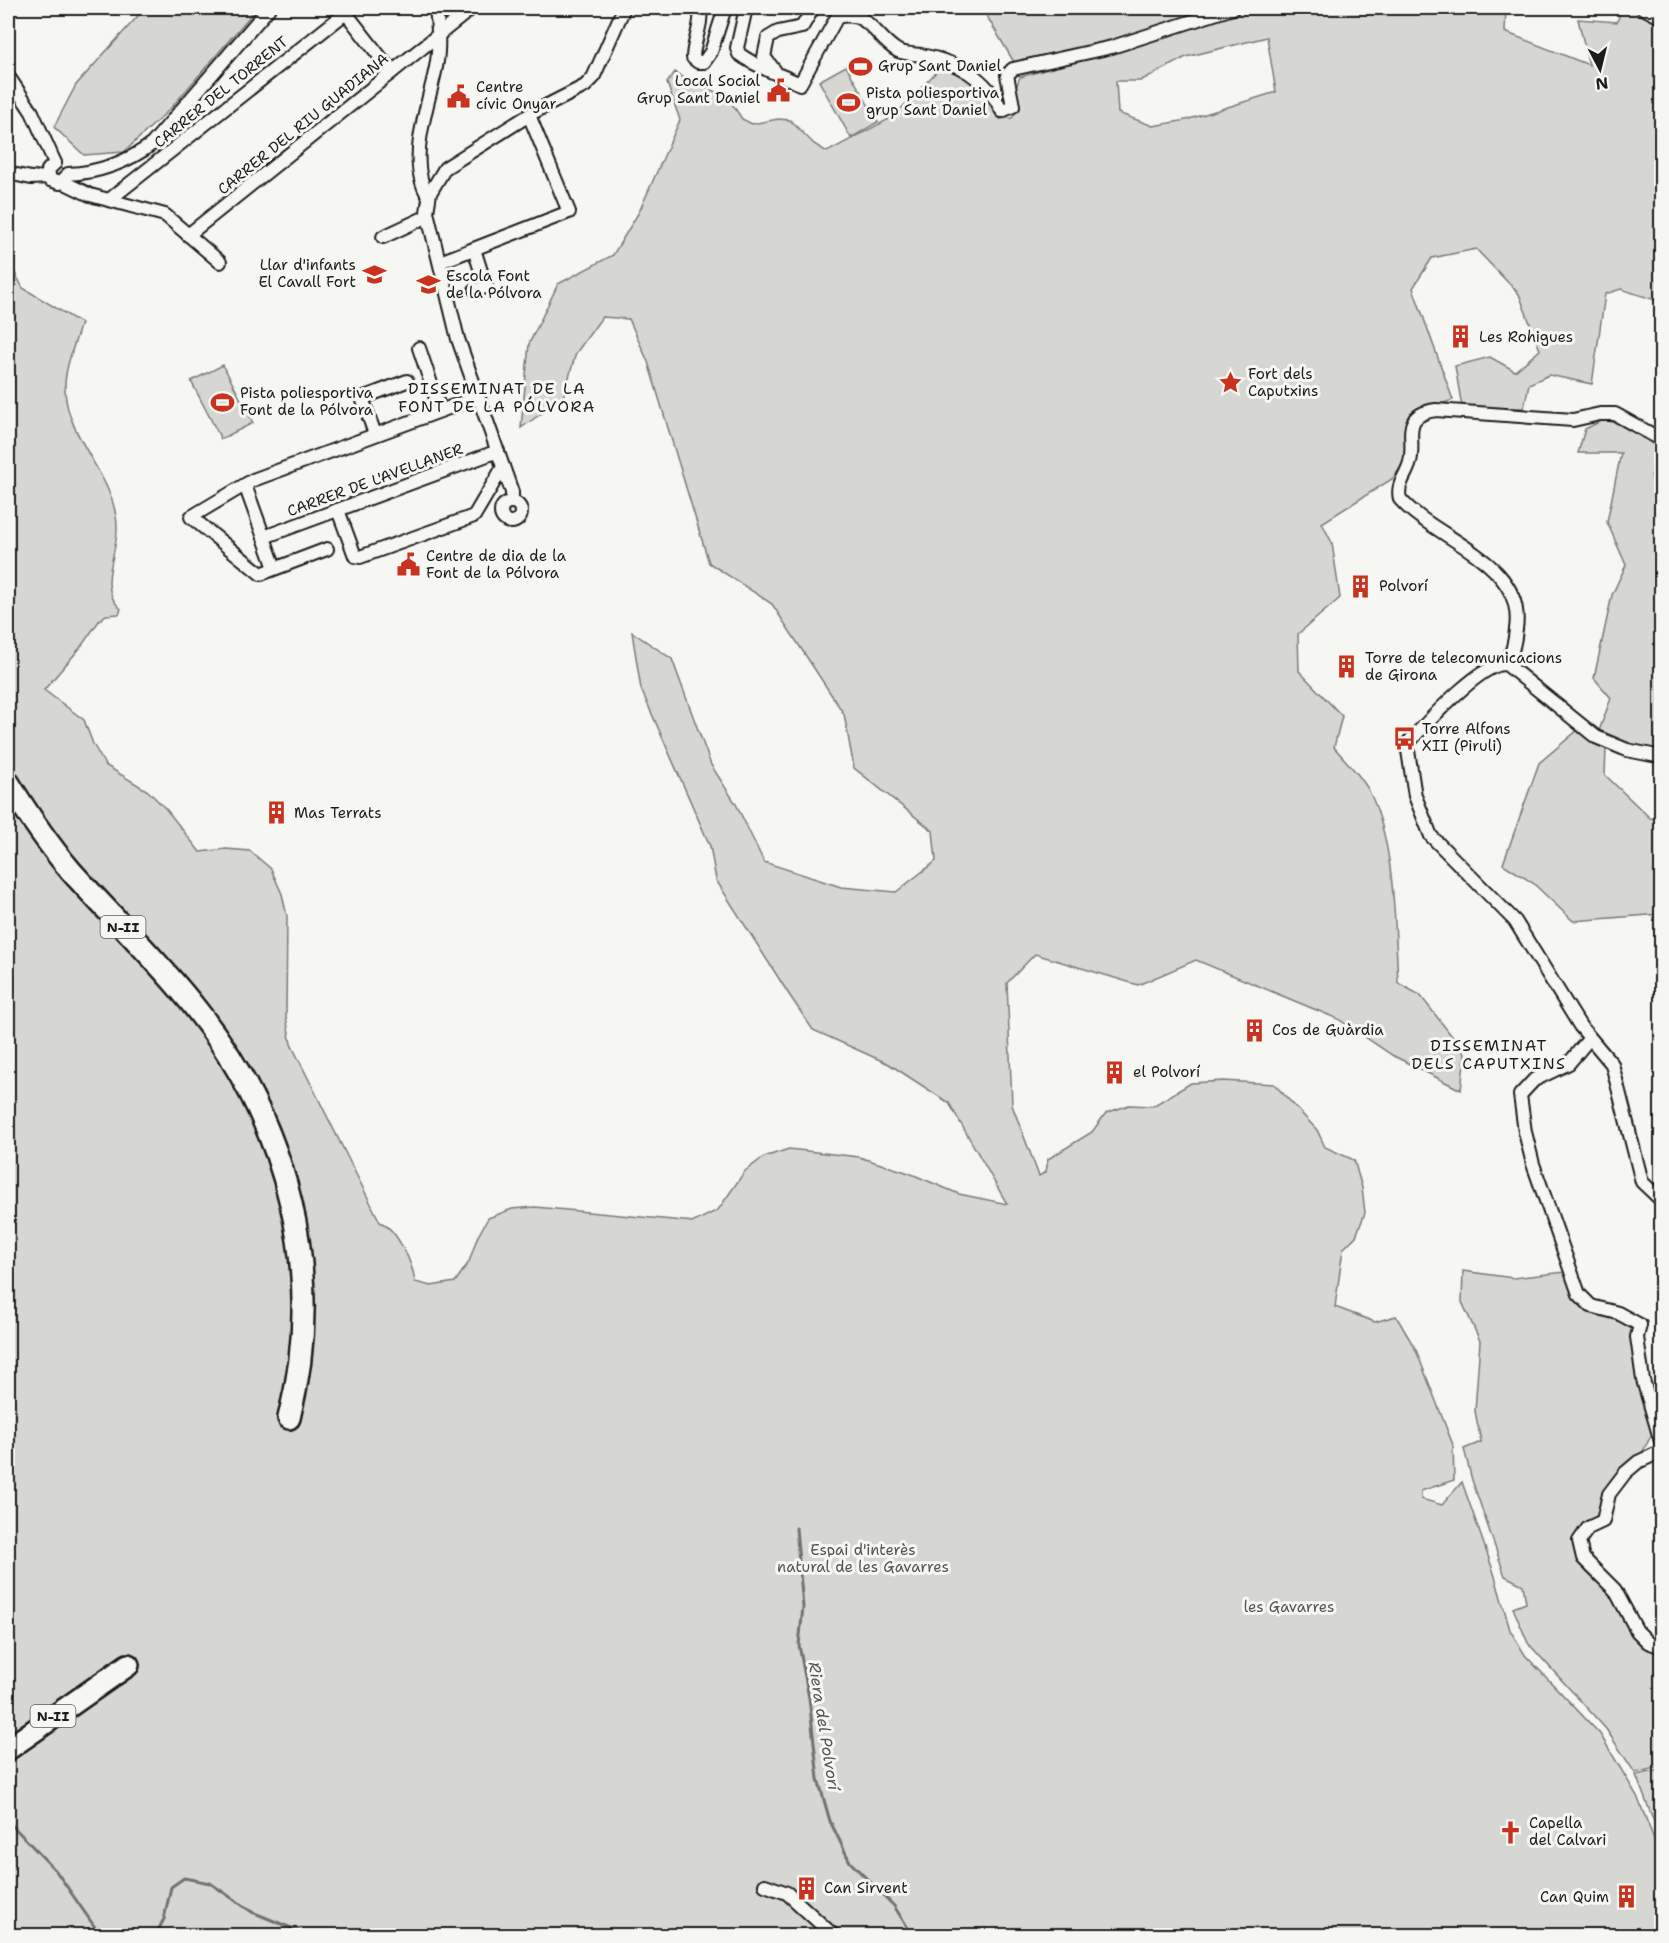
<svg xmlns="http://www.w3.org/2000/svg" width="1669" height="1943" font-family="'Shantell Sans',sans-serif">
<rect width="100%" height="100%" fill="#f6f6f2"/>
<filter id="ink" filterUnits="userSpaceOnUse"><feTurbulence type="fractalNoise" baseFrequency=".0167" numOctaves="2"/><feDisplacementMap in="SourceGraphic" scale="12" xChannelSelector="R" yChannelSelector="G"/><feConvolveMatrix kernelMatrix="1 2 1 2 8 2 1 2 1" color-interpolation-filters="sRGB"/></filter>
<g filter="url(#ink)">
<g fill="#d6d6d2" stroke="#797977" stroke-width="1.5" fill-rule="evenodd">
<path d="M145,8H257L170,109L124,152L84,155L54,127L76,85Z"/>
<path d="M982,8H1223L1111,45L1026,62L1023,59L1015,64Z"/>
<path d="M1241,8H1506L1505,32L1589,65L1578,19L1617,22L1622,8H1629L1661,24V302L1621,289L1605,294L1592,384L1549,375L1529,384L1524,408L1462,407L1455,366L1490,357L1515,371L1540,350L1519,294L1476,249L1432,258L1413,288L1453,400L1416,412L1407,421L1406,461L1392,479L1322,523L1332,543L1340,598L1298,634L1299,671L1342,716L1334,747C1345,761 1361,775 1369,791C1395,841 1395,927 1398,983L1420,995L1465,1053L1461,1090L1392,1055L1338,1019L1196,960L1138,985L1035,954L1007,983L1012,1105L1039,1176L1046,1172L1048,1159L1092,1132L1106,1113L1129,1105L1153,1106L1191,1083L1223,1081L1274,1084L1317,1130L1325,1147L1354,1160L1362,1188L1365,1213L1356,1236L1343,1249L1335,1307L1375,1322L1396,1316L1416,1350L1453,1445L1454,1480L1421,1491V1499L1442,1505L1462,1482L1494,1573L1510,1630L1525,1655L1600,1734L1637,1796L1661,1857V1935H8V260L23,288L81,323C75,344 64,368 65,390C67,440 116,477 117,527C118,555 96,587 121,609L119,614L106,615L99,621L80,648L44,690L84,720L93,744L105,765L148,791L166,809L200,852L226,849L250,851L271,869L282,894L287,916L286,1017L291,1044L380,1222C397,1229 413,1264 415,1282L431,1286L455,1282L469,1262L477,1238L488,1218L512,1209L535,1207L694,1222L718,1210L745,1171L764,1157L789,1149L859,1157L909,1173L959,1194L1007,1204L949,1103L889,1064L813,1030L790,996L716,880L710,846L641,689L632,632L672,659L711,765L736,804L764,862L841,887L896,892L936,861L933,831L854,768L844,714L772,604L709,563L648,362L629,319L602,317L576,353L563,398L521,428L529,344L558,284L613,255L639,212L680,120L667,83L675,72L692,83L727,96L742,119L752,124L778,119L790,120L814,144L827,152L893,117L942,66C976,78 983,89 1000,119L1012,118L1019,107L1016,87L1020,77L1184,30ZM1267,37L1276,92L1186,120L1153,126L1118,113L1116,81H1140L1186,57Z"/>
<path d="M846,66L878,122L851,138L819,81Z"/>
<path d="M223,365L253,423L221,439L191,381Z"/>
<path d="M1603,420L1622,424L1661,450C1661,463 1655,472 1655,485L1662,490L1661,751L1625,744L1599,731L1611,698L1594,678L1612,595L1626,565L1607,522L1621,453H1578L1585,429Z"/>
<path d="M1578,730L1606,747L1605,775L1650,818L1661,819V914L1573,921L1533,883L1503,864L1539,763Z"/>
<path d="M1463,1271L1513,1278L1565,1272L1574,1291L1631,1326L1654,1430L1642,1453L1615,1478L1604,1511L1576,1540L1623,1604L1661,1652V1767L1635,1773L1606,1729L1528,1643L1513,1608L1526,1603L1523,1585L1505,1576L1472,1480L1464,1449L1481,1442L1475,1411L1480,1341L1462,1302Z"/>
<path d="M1661,1770H1662L1661,1840L1636,1775Z"/>
</g>
<g fill="none" stroke-linecap="round" stroke-linejoin="round">
<g stroke="#727271" stroke-width="3">
<path d="M796,1528L803,1607L799,1645L809,1698L818,1779L830,1821L850,1862L894,1906L913,1936"/>
<path d="M8,1821L56,1871L101,1936"/>
<path d="M155,1936L164,1919L171,1887L184,1878L210,1883L252,1912L311,1936"/>
</g>
<path stroke="#d5d5d2" stroke-width="21" stroke-dasharray="21 10" stroke-linecap="butt" d="M128,1665C151,1647 174,1630 194,1608C242,1555 273,1488 289,1418"/>
<defs>
<g id="street">
<path d="M342,8L392,72"/>
<path d="M700,8C703,25 693,41 693,58L698,62H704L711,52L725,8"/>
<path d="M746,8L737,48L739,54C758,68 779,74 800,84L837,17C868,8 875,38 898,51C905,54 913,54 921,55C958,62 986,77 1002,111L1013,106L1007,75L1013,69L1112,47L1233,8"/>
<path d="M1643,8L1662,18"/>
<path d="M775,71L764,57L768,38L778,32L802,27L813,8"/>
<path d="M8,76L32,112L55,163"/>
<path d="M55,163L48,170L50,180L60,183L67,176"/>
<path d="M8,173L31,178L49,177"/>
<path d="M68,174C98,173 128,162 152,144L269,8"/>
<path d="M63,182L90,195L165,215L220,262"/>
<path d="M429,197C405,162 429,105 436,67C440,48 438,27 436,8"/>
<path d="M109,200L352,8"/>
<path d="M188,235L472,8"/>
<path d="M383,237L428,216"/>
<path d="M474,249L486,287L475,290"/>
<path d="M440,262L569,212L529,115"/>
<path d="M419,348L440,410"/>
<path d="M375,434L362,398L407,381"/>
<path d="M1662,470L1659,476L1662,486"/>
<path d="M245,485L275,568"/>
<path d="M512,501V492L458,339L427,212L430,193L445,168L534,112L585,86L593,78L624,8"/>
<circle cx="511" cy="512" r="10"/>
<path d="M338,510L355,556L360,557L474,516L503,467"/>
<path d="M264,537L498,451"/>
<path d="M327,549L261,574L191,517L253,480L478,397"/>
<path d="M1506,664C1513,653 1515,641 1516,629C1526,561 1435,540 1400,499C1396,484 1407,475 1410,462C1416,438 1399,415 1436,410L1573,420L1600,414H1615L1662,440"/>
<path d="M1662,757L1627,750L1596,737L1506,664C1481,662 1424,726 1407,744L1415,796L1431,836L1515,921L1580,1026L1612,1064L1642,1182L1662,1201"/>
<path d="M1589,1039L1569,1063L1534,1080L1520,1095L1525,1132L1533,1164L1579,1294L1591,1306L1618,1313L1640,1325L1637,1337L1643,1380L1662,1445"/>
<path d="M1662,1451L1638,1462L1625,1473L1609,1494L1603,1521L1588,1528L1579,1541L1583,1558L1615,1590L1637,1631L1648,1642L1662,1647"/>
<path d="M765,1885L787,1893L834,1936"/>
</g>
<g id="highway">
<path d="M8,782C27,813 47,843 71,871C112,917 158,960 196,1009C288,1125 326,1274 289,1418"/>
<path d="M8,1749L128,1665"/>
</g>
</defs>
<use href="#street" stroke="#1c1c1c" stroke-width="16"/>
<use href="#highway" stroke="#1c1c1c" stroke-width="26"/>
<use href="#street" stroke="#f6f6f2" stroke-width="12"/>
<use href="#highway" stroke="#f6f6f2" stroke-width="21"/>
</g>
</g>
<defs>
<symbol id="stadium-bare" viewBox="-9 -9 18 18"><path d="M0-5a6.5 5 0 1 0 0 10a6.5 5 0 1 0 0-10ZM-3.5-1.8h7v3.6h-7Z" fill="#c8321e" stroke="#f6f6f2" stroke-width="2.5" paint-order="stroke"/></symbol>
<symbol id="civic-bare" viewBox="-9 -9 18 18"><path d="M-.6-6.5H3V-4.5H.6V-3L4-1V1h2V6H-6V1h2V-1L-.6-3ZM-1.2 2.5V6h2.4V2.5Z" fill="#c8321e" stroke="#f6f6f2" stroke-width="2.5" paint-order="stroke"/></symbol>
<symbol id="school-bare" viewBox="-9 -9 18 18"><path d="M0-5L7-2L0 1L-7-2ZM-4 1L0 2.5L4 1V4Q0 6-4 4Z" fill="#c8321e" stroke="#f6f6f2" stroke-width="2.5" paint-order="stroke"/></symbol>
<symbol id="building-bare" viewBox="-9 -9 18 18"><path d="M-4-6H4V6H1V3H-1V6H-4ZM-2.5-4.3h1.7v1.8h-1.7ZM.8-4.3h1.7v1.8H.8ZM-2.5-1h1.7V.8h-1.7ZM.8-1h1.7V.8H.8Z" fill="#c8321e" stroke="#f6f6f2" stroke-width="2.5" paint-order="stroke"/></symbol>
<symbol id="sight-bare" viewBox="-9 -9 18 18"><path d="M0-6L1.8-2.2L6-1.7L2.9 1.2L3.7 5.4L0 3.3L-3.7 5.4L-2.9 1.2L-6-1.7L-1.8-2.2Z" fill="#c8321e" stroke="#f6f6f2" stroke-width="2.5" paint-order="stroke"/></symbol>
<symbol id="bus-bare" viewBox="-9 -9 18 18"><path d="M-5-6H5V4H4V6H2V4H-2V6H-4V4H-5ZM-3.5-4V0h7V-4ZM-3.5 1.2v1.5H-2V1.2ZM2 1.2v1.5H3.5V1.2Z" fill="#c8321e" stroke="#f6f6f2" stroke-width="2.5" paint-order="stroke"/></symbol>
<symbol id="church-bare" viewBox="-9 -9 18 18"><path d="M-1.2-6h2.4v3.5h3.3v2.4h-3.3V6h-2.4V-.1h-3.3v-2.4h3.3Z" fill="#c8321e" stroke="#f6f6f2" stroke-width="2.5" paint-order="stroke"/></symbol>
</defs>
<g fill-rule="evenodd">
<use href="#stadium-bare" x="844" y="50" width="33" height="33"/>
<use href="#civic-bare" x="762" y="74" width="33" height="33"/>
<use href="#civic-bare" x="442" y="80" width="33" height="33"/>
<use href="#stadium-bare" x="832" y="86" width="33" height="33"/>
<use href="#school-bare" x="358" y="258" width="33" height="33"/>
<use href="#school-bare" x="412" y="268" width="33" height="33"/>
<use href="#building-bare" x="1444" y="320" width="33" height="33"/>
<use href="#sight-bare" x="1214" y="366" width="33" height="33"/>
<use href="#stadium-bare" x="206" y="386" width="33" height="33"/>
<use href="#civic-bare" x="392" y="548" width="33" height="33"/>
<use href="#building-bare" x="1344" y="570" width="33" height="33"/>
<use href="#building-bare" x="1330" y="650" width="33" height="33"/>
<use href="#bus-bare" x="1388" y="722" width="33" height="33"/>
<use href="#building-bare" x="260" y="796" width="33" height="33"/>
<use href="#building-bare" x="1238" y="1014" width="33" height="33"/>
<use href="#building-bare" x="1098" y="1056" width="33" height="33"/>
<use href="#church-bare" x="1494" y="1816" width="33" height="33"/>
<use href="#building-bare" x="790" y="1872" width="33" height="33"/>
<use href="#building-bare" x="1610" y="1880" width="33" height="33"/>
</g>
<g text-anchor="middle" dominant-baseline="central" stroke-width="6" stroke-linejoin="round" paint-order="stroke">
<g fill="#f6f6f2" stroke="#5d5d5c" stroke-width="1.5">
<rect x="100.5" y="916" width="45" height="22" rx="4.5"/>
<rect x="30.5" y="1705" width="45" height="22" rx="4.5"/>
</g>
<g font-size="14" font-weight="bold" fill="#1c1c1c">
<text x="123" y="927">N-II</text>
<text x="53" y="1716">N-II</text>
</g>
<g font-size="15" fill="#1c1c1c" stroke="#f6f6f2" text-anchor="start">
<text x="878" y="66">Grup Sant Daniel</text>
<text x="760" y="81" text-anchor="end">Local Social<tspan x="760" dy="17">Grup Sant Daniel</tspan></text>
<text x="476" y="87">Centre<tspan x="476" dy="17">cívic Onyar</tspan></text>
<text x="866" y="93">Pista poliesportiva<tspan x="866" dy="17">grup Sant Daniel</tspan></text>
<text x="356" y="265" text-anchor="end">Llar d'infants<tspan x="356" dy="17">El Cavall Fort</tspan></text>
<text x="446" y="276">Escola Font<tspan x="446" dy="17">de la Pólvora</tspan></text>
<text x="1479" y="337">Les Rohigues</text>
<text x="1248" y="374">Fort dels<tspan x="1248" dy="17">Caputxins</tspan></text>
<text x="240" y="393">Pista poliesportiva<tspan x="240" dy="17">Font de la Pólvora</tspan></text>
<text x="426" y="556">Centre de dia de la<tspan x="426" dy="17">Font de la Pólvora</tspan></text>
<text x="1379" y="586">Polvorí</text>
<text x="1365" y="658">Torre de telecomunicacions<tspan x="1365" dy="17">de Girona</tspan></text>
<text x="1422" y="729">Torre Alfons<tspan x="1422" dy="17">XII (Piruli)</tspan></text>
<text x="294" y="813">Mas Terrats</text>
<text x="1272" y="1030">Cos de Guàrdia</text>
<text x="1133" y="1072">el Polvorí</text>
<text x="1529" y="1823">Capella<tspan x="1529" dy="17">del Calvari</tspan></text>
<text x="824" y="1888">Can Sirvent</text>
<text x="1609" y="1897" text-anchor="end">Can Quim</text>
</g>
<g font-size="15" fill="#1c1c1c" stroke="#f6f6f2">
<text transform="translate(221 92) rotate(-39)">CARRER DEL TORRENT</text>
<text transform="translate(303 124) rotate(-39)">CARRER DEL RIU GUADIANA</text>
<text transform="translate(375 480) rotate(-20)">CARRER DE L'AVELLANER</text>
</g>
<g font-size="15" fill="#545453" stroke="#f6f6f2">
<text x="863" y="1550">Espai d'interès<tspan x="863" dy="17">natural de les Gavarres</tspan></text>
<text x="1289" y="1607">les Gavarres</text>
</g>
<g font-size="16" letter-spacing="1.5" fill="#1c1c1c" stroke="#f6f6f2">
<text x="497" y="388">DISSEMINAT DE LA<tspan x="497" dy="18">FONT DE LA PÓLVORA</tspan></text>
<text x="1489" y="1045">DISSEMINAT<tspan x="1489" dy="18">DELS CAPUTXINS</tspan></text>
</g>
<g font-size="16" font-style="italic" fill="#565654" stroke="#f6f6f2">
<text transform="translate(824 1726) rotate(81)">Riera del Polvorí</text>
</g>
</g>
<rect width="1669" height="1943" fill="none" stroke="#f6f6f2" stroke-width="30"/>
<rect x="15" y="15" width="1639" height="1913" fill="none" stroke="#1c1c1c" stroke-width="2" filter="url(#ink)"/>
<g transform="translate(1600 69) rotate(173)" stroke="#f6f6f2" stroke-width="4.5" paint-order="stroke">
<path d="M0-4.5L10 22L0 15L-10 22Z" fill="#1c1c1c"/>
<text y="-9" font-size="16" font-weight="bold" text-anchor="middle" fill="#1c1c1c">N</text>
</g>
</svg>
